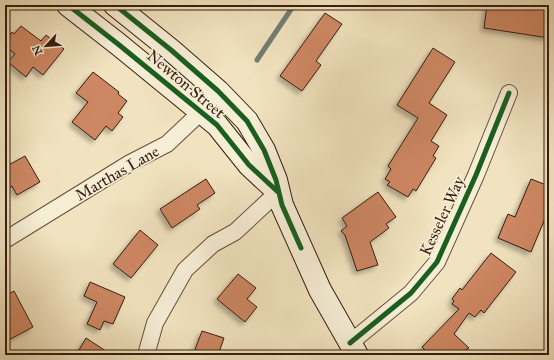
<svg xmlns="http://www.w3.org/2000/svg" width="554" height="360" font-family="'IM FELL Great Primer',serif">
<defs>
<filter id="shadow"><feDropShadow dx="-3.5" dy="3.5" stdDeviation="2" flood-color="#0004"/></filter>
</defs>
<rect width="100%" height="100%" fill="#f1e3bf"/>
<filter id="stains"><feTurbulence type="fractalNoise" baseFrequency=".005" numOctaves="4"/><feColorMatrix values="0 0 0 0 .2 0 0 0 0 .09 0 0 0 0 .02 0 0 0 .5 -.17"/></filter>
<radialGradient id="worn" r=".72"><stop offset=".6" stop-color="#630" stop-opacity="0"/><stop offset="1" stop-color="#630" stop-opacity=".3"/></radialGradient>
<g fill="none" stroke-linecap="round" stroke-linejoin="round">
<path stroke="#737d74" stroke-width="5" d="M257,60L294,5"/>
</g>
<g fill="#cd8762" stroke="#361d10" filter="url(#shadow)">
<path d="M487,5H549V38L484,28Z"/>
<path d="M325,13L342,24L316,61L321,65L302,91L280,76Z"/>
<path d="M21,26L41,41L46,35L64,49L43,75L33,67L26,77L8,62L15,54L5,46V41L12,32L14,34Z"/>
<path d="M433,48L455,62L429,103L447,115L431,141L439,146L433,156L436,158L416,191L413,189L408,197L387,185L390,182L385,179L391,169L388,166L418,118L397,105Z"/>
<path d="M93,72L119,92L118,94L127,101L118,113L123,117L112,131L106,126L95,140L72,122L88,102L76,93Z"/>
<path d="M25,156L40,182L17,195L12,186L5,191V167Z"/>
<path d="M206,179L215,193L197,205L200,209L172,228L160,209Z"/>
<path d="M531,179L549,186V209L531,252L498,238L508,214L515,217Z"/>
<path d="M378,192L396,217L386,224L389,228L370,242L378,265L357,271L345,235L341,231L347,226L342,218Z"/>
<path d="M140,230L158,245L131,278L113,264Z"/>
<path d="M491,253L516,272L484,313L481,310L475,317L469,313L454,334L469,348L457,355H430L422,347L459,309L452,304L454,301L452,299L460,288L462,290Z"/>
<path d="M238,274L256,288L247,299L257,307L245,322L217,299Z"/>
<path d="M90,282L125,297L113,324L104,321L100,330L87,324L97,302L84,296Z"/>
<path d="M14,291L33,327L5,342V296Z"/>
<path d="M202,331L224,338L218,355H193Z"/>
<path d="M86,338L112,355H76Z"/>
</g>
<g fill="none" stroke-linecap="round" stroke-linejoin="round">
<defs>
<g id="street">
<path d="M5,240L130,163L167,144L201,112L218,91"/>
<path d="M350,343L411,293L437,262L476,175L509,93"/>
<path d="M146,355L155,323L185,270L213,244L235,232L278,192"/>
</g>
<g id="secondary">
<path d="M68,5L118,44L217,125L249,165L277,191"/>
<path d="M115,5L171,50L218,91L247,121L264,150L276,180L282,205L320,290L357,355"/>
</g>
</defs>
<use href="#street" stroke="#654e3c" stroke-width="18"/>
<use href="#secondary" stroke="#361d10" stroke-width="24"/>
<use href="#street" stroke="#f6edd5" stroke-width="16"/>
<use href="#secondary" stroke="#f6edd5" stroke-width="22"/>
<defs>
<g id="cycleway">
<path d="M68,5L118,44L217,125L249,165L278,192"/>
<path d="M115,5L171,50L218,91L247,121L264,150L276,180L282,205L301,248"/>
<path d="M350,343L411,293L437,262L476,175L509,93"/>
</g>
</defs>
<use href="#cycleway" stroke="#f6edd5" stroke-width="8"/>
<use href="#cycleway" stroke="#1b5e20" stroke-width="5"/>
</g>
<g text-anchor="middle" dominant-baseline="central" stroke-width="3.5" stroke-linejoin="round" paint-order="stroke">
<g font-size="16" fill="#361d10" stroke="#f6edd5">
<text transform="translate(186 84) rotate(40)">Newton Street</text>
<text transform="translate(117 173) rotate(-30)">Marthas Lane</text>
<text transform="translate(442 216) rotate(-65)">Kesseler Way</text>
</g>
</g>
<rect width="554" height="360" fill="none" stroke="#f1e3bf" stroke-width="20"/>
<rect x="6" y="6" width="542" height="348" fill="none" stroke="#361d10" stroke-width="2"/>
<rect x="10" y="10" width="534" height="340" fill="none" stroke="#361d10"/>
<g transform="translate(46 46) rotate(244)" stroke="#f6edd5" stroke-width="3" paint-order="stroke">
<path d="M0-3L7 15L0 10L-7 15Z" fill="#361d10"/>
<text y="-6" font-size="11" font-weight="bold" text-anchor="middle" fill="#361d10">N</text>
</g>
<rect width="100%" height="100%" filter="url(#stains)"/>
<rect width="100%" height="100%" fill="url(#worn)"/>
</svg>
